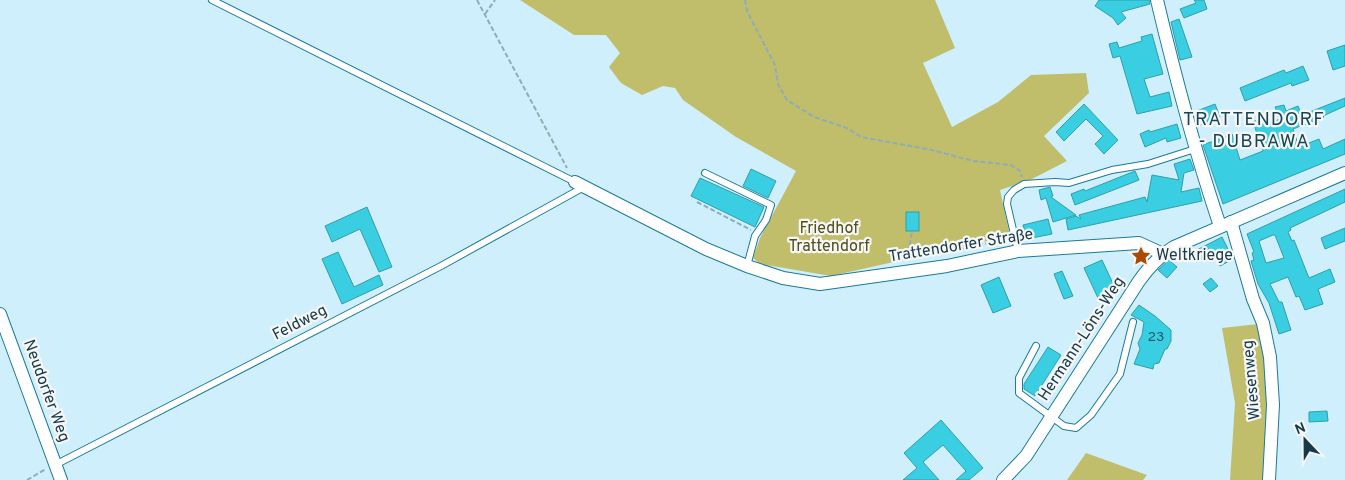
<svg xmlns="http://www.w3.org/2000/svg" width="1345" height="480" font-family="Overpass,sans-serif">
<rect width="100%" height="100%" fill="#cfeffd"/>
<g fill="#c0be6a">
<path d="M520,0H935L955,48L923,63L952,127L998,102L1031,75L1086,73L1089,93L1044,136L1067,161L1030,180L1000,190L1010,236L831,276L760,264L753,258L760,238L796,171L736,137L683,100L675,88L663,86L642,95L621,83L609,67L620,53L606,35H574Z"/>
<path d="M1258,324C1265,356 1269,392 1268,425C1268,443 1265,462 1263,480H1230L1235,403L1222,328Z"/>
<path d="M1086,453L1147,475L1143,480H1067Z"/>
</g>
<g fill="#39cee1" stroke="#329eac" fill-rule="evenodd">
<path d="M1099,0H1149L1150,4L1121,12L1126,18L1118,25L1113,18L1095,6Z"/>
<path d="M1194,0H1204L1207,9L1184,18L1180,9L1196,3Z"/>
<path d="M1179,19L1192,57L1180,60L1171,22Z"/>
<path d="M1152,34L1163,74L1144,79L1150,97L1169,92L1172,106L1137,114L1120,56L1113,58L1109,44L1117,42L1119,48L1142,41L1141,37Z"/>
<path d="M1345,45V66L1333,70L1327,51Z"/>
<path d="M1303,66L1309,80L1292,86L1291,83L1245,101L1240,88L1284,70L1286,73Z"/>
<path d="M1345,98V106L1323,116L1324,117L1293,129L1299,147L1319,139L1323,149L1345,139V154L1223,204L1203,145L1232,134L1240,160L1263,151L1253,122L1261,118L1264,125L1280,119L1275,107L1284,105L1286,111L1298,106L1302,115Z"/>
<path d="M1084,104L1118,140L1104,154L1095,144L1103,136L1086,119L1064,141L1056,132Z"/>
<path d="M1215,104L1220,117L1198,126L1194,112Z"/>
<path d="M1177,124L1181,138L1167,142L1166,138L1145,147L1140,134L1149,130L1150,132Z"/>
<path d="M1190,159L1194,170L1184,173L1181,192L1199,188L1202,201L1068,230L1066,219L1076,216L1081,219L1079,215L1145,197L1147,202L1152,175L1179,180L1174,164Z"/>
<path d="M751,169L776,181L768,198L743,186Z"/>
<path d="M1135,171L1139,180L1075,205L1071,194L1084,189L1085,191Z"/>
<path d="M700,178L764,207L755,227L691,196Z"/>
<path d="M1050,187L1053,196L1051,197L1076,215L1053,222L1046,198L1041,200L1039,190Z"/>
<path d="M1345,189V202L1290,228L1291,230L1288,232L1292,241L1294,240L1309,278L1330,269L1335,282L1318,289L1323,304L1305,310L1299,296L1296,297L1288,277L1270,284L1279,302H1282L1291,330L1279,334L1269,303L1258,284L1251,261L1254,260L1252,253L1254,252L1247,234ZM1273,235H1275L1284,258L1266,263L1259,241Z"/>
<path d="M367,207L392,267L379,272L360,229L332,242L325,226Z"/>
<rect x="906" y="212" width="13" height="19"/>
<path d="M1048,219L1052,234L1027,239L1023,225Z"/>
<path d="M1345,228V241L1325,249L1321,238Z"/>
<path d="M1222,237L1233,259L1220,266L1213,253L1196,262L1191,253Z"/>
<path d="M338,252L354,287L379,275L383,285L342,304L322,259Z"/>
<path d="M1102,260L1116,290L1098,298L1084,268Z"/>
<path d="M1169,260L1177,267L1167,278L1158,270Z"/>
<path d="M1062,271L1073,296L1064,299L1054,274Z"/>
<path d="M999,277L1011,306L993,313L981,285Z"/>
<path d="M1211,278L1218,286L1210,292L1203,284Z"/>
<path d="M1139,305L1155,316L1171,330V341L1167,349H1165L1159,363L1154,364L1153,369L1134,364L1140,349L1138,343L1142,335L1144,322L1131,315Z"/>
<path d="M1048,347L1061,355L1035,396L1024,389V384Z"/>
<path d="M1327,411L1328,421L1309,422V412Z"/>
<path d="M941,420L983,468L969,480H956L966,471L943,445L923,462L939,480H903L917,468L904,453Z"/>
</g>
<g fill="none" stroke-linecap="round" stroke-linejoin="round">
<defs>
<g id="lane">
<path d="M212,0L575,182"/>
<path d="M705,173L771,205L766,220L755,236L747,266"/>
<path d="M1018,251L1007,204L1008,197L1014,190L1024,184L1055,182L1069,183L1112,170L1148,164L1195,149"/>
<path d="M1036,346L1019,378V393L1064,426L1076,428L1091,415L1120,374L1133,322"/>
<path d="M55,465L441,266L584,187"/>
</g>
<g id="street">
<path d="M1157,0C1175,76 1195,152 1220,226"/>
<path d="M575,182L706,249L747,266L783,278L820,284L947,266L1018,251L1139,243L1163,254"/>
<path d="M1231,222L1253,299L1263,323L1270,357L1273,405L1269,480"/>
<path d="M0,314L61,480"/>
<path d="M1003,480L1026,456L1139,281C1149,267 1159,256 1174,247L1345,173"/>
</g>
</defs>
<use href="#lane" stroke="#1c7a9b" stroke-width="8"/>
<use href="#street" stroke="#1c7a9b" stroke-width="14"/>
<g stroke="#8cadbb" stroke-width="2" stroke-dasharray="5 2.5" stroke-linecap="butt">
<path d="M477,0L567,168"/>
<path d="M745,0L747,11L775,65L778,84L787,100L814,117L847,128L861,137L932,150L973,161L1011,165L1020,171L1022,177"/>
<path d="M485,14L495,0"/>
<path d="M697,202L751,230"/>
<path d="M934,255L1007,239"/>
<path d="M907,260L912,232"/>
<path d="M27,480L46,469"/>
</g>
<use href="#lane" stroke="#fff" stroke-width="6"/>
<use href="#street" stroke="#fff" stroke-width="12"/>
</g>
<defs>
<symbol id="sight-bare" viewBox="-9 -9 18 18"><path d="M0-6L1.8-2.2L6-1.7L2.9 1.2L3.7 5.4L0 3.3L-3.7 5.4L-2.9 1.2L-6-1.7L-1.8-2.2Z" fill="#ab4a03" stroke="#f6f6f6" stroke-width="2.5" paint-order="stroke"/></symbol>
</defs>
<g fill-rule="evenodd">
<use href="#sight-bare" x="1127" y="242" width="28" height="28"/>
</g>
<g text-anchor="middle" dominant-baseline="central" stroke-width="4.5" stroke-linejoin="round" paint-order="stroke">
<g font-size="14" fill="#1f5f6f">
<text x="1156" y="337">23</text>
</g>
<g font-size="16" fill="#504e19" stroke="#f6f6f6">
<text x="829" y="229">Friedhof<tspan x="829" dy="18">Trattendorf</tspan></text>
</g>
<g font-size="16" fill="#163a49" stroke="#f6f6f6">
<text transform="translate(961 246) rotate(-9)">Trattendorfer Straße</text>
<text transform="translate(300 323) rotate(-27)">Feldweg</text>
<text transform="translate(1082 339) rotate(-57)">Hermann-Löns-Weg</text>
<text transform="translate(1252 380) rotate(-95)">Wiesenweg</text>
<text transform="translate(46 391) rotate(70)">Neudorfer Weg</text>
</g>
<g font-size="16" fill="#163a49" stroke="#f6f6f6" text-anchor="start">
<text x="1156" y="256">Weltkriege</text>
</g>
<g font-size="19" letter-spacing="1" fill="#164556" stroke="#f6f6f6">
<text x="1254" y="120">TRATTENDORF<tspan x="1254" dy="22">- DUBRAWA</tspan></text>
</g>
</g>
<g transform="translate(1305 440) rotate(338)" stroke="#f6f6f6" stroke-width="4" paint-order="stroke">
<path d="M0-4L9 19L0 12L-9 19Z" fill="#163a49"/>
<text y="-8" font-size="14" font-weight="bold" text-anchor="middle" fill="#163a49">N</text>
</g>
</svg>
